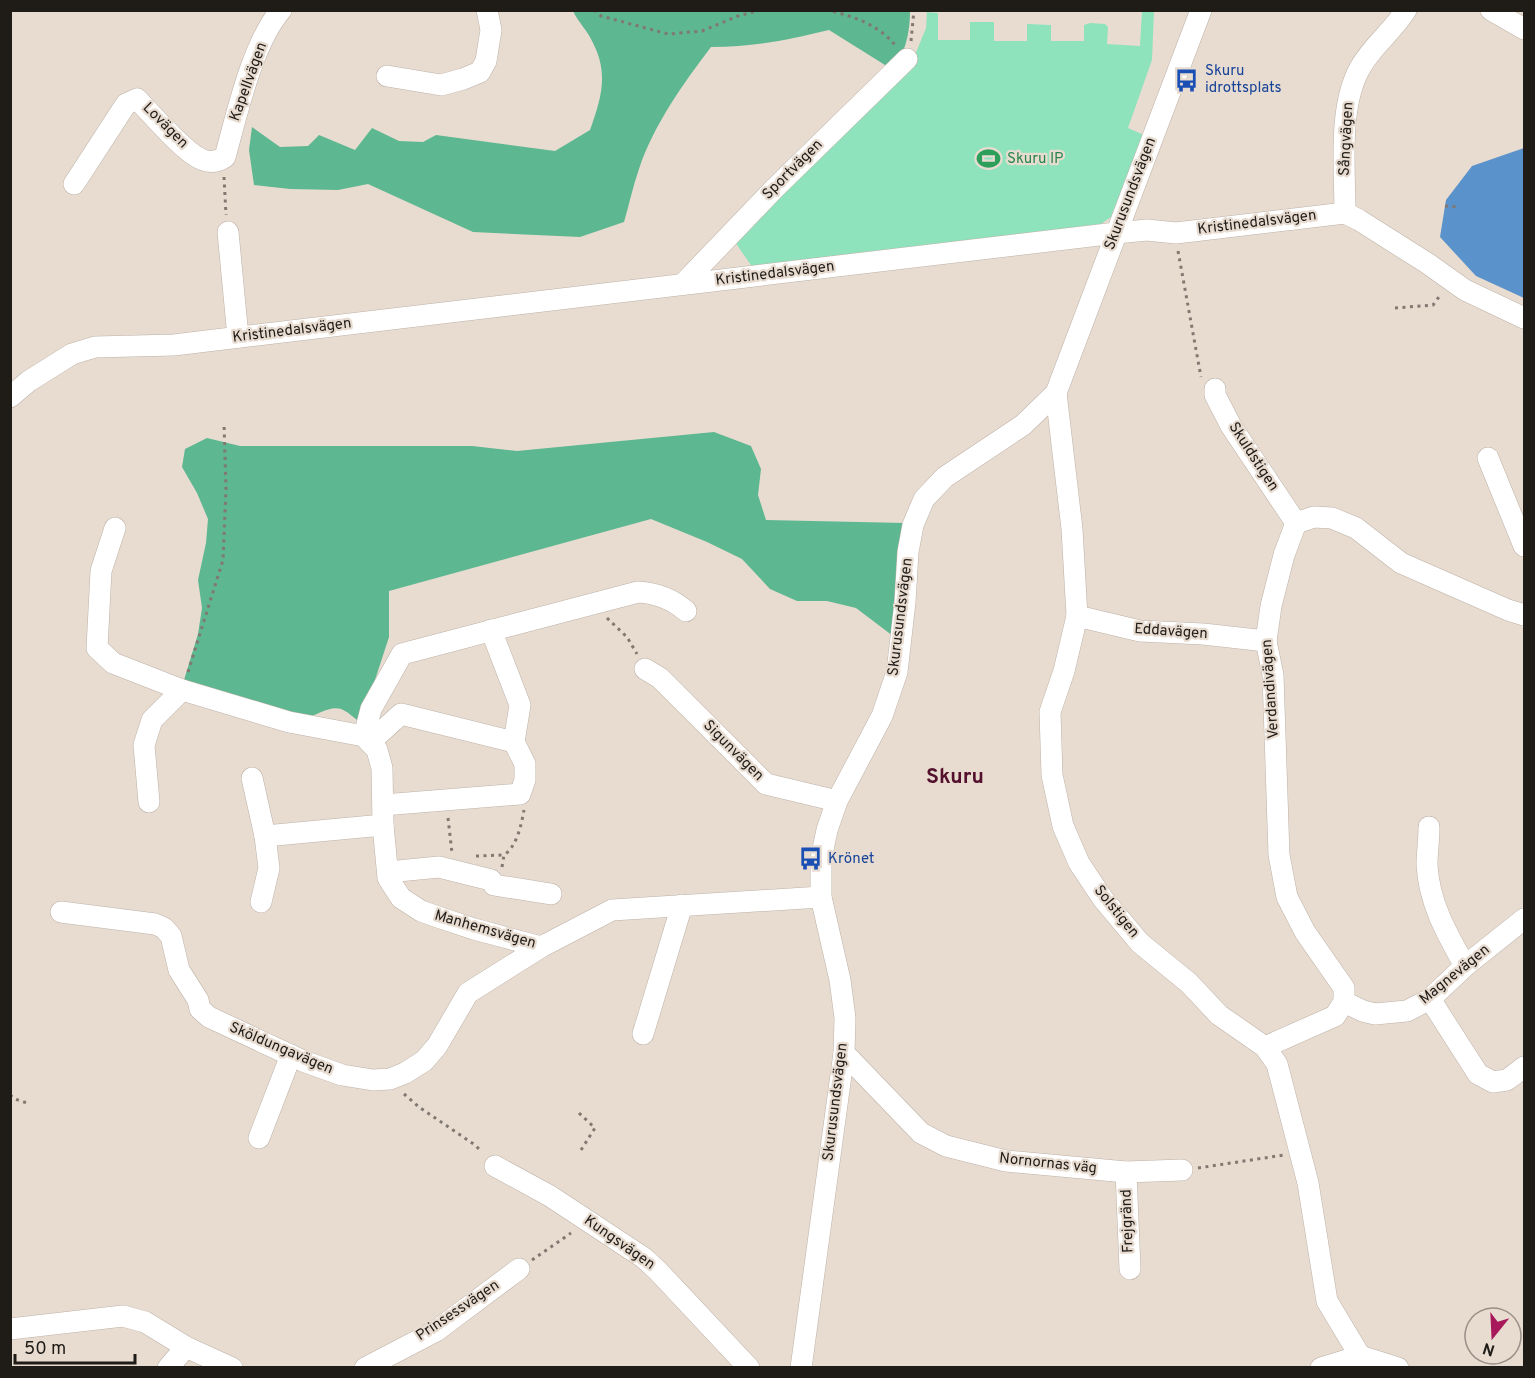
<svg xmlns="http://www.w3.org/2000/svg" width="1535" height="1378" font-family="Overpass,sans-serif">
<rect width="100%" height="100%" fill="#e8dcd1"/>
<path fill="#8fe3bc" d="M1142,11H1154L1152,60L1128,128L1144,135L1111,217L1094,229L755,271L735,242L915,55L926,28L927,12L938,13V40H970V22H994V41H1027V24L1051,25V41H1084V25L1090,23L1105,24L1108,27L1107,44L1140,46Z"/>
<g fill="#5db790">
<path d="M573,11H910C910,28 907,48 897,63L885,65L829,30C788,40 754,47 711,47C683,84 654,124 639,169C633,186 629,205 624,222L580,237L473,232L368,184L338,190L290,189L254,185L249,150L252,127L280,147L308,146L319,135L355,150L372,128L399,141L423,142L436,135L555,151L590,130C601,99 609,74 593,43C588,31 578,22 573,11Z"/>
<path d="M714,432L751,446L761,469L758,495L766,520L905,523L893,636L856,608L827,601H797L770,589L742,559L707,542L651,519L389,591V637L373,686L357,720C353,717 349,713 345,711C333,703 318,715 306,718L184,680L198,634L202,608L198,580L206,543L208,519L197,493L182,467L185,449L207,438L240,446H472L517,451Z"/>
</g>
<path fill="#5a92cb" d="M1524,148V298L1476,276L1440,237L1446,200L1472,166Z"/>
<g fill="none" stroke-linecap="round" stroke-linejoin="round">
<defs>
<g id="minor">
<path d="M1491,10L1524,29"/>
<path d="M387,76L441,85L463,79L480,72L486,61L491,30L487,10"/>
<path d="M74,184L126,104L137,99C152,114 184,153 203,160C211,163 219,161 225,157C237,114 252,44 281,10"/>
<path d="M1345,213C1345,169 1338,107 1360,68C1372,46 1393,31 1406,10"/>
<path d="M228,232L238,337"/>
<path d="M683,284L774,189L907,59"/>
<path d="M1215,389V395L1231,426L1296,523"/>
<path d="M1056,393L1072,529L1077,616L1064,671L1050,712L1052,775L1063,826L1079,863L1103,899L1140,943L1189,983L1219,1015L1265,1047L1277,1064L1308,1183L1327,1301L1360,1356L1359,1368"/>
<path d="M10,397L29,381L72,354L95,347L174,345L215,340L1116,233L1147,230L1176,233L1345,213L1359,220L1427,263L1465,290L1524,318"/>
<path d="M1488,458L1524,546"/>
<path d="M115,528L101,571L97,648L113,663L182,690L289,722L364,736L377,750L382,768L383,825L388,878L401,898L421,911L438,917L474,929L541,947L612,910L821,897"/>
<path d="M1077,616L1140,631L1203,634L1266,641"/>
<path d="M645,669L660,678L766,784L837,801"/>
<path d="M364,736L371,709L402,654L638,592C657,593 672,599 686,611"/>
<path d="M370,742L401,714L514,742"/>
<path d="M252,778L265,836L269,868L261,902"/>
<path d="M149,802L144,745L152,720L182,690"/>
<path d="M383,805L520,794L525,780V764L514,742L520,705L491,630"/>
<path d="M1429,827C1429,840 1427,853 1427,865C1429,903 1447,934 1465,966"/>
<path d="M265,836L383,825"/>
<path d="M388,872L439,867L491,880L494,885L551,894"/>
<path d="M61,912L155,924L164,928L171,936L179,970L198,1000L200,1009L209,1017L303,1061L342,1075L373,1080L390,1079L405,1073L424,1061L437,1046L468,993L541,947"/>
<path d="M1430,999L1478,1074L1493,1082L1507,1080L1524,1067"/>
<path d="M1344,1002L1363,1011L1375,1014L1407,1011L1430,999L1465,966L1524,919"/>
<path d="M643,1034L682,905"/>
<path d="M1265,1047L1335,1016L1344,1002V988L1305,932L1287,897L1279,855L1273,675L1266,641L1271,606L1284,555L1296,523L1314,517L1332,518L1356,528L1401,563L1508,610L1524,615"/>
<path d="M844,1053L921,1133L946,1146L1006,1161L1126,1172L1182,1170"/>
<path d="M259,1138L291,1055"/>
<path d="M495,1166L550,1196L644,1258L658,1271L749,1368"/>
<path d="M1126,1172L1130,1269"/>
<path d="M10,1329L123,1316L145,1322L186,1347L232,1368"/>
<path d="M168,1368L186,1347"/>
<path d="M365,1368L436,1331L519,1269"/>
<path d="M801,1368L844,1053L845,1018L840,980L821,897V859L827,830L837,801L882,716L897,672L905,602L908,552L913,525L924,499L945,477L1023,425L1056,393L1201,10"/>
<path d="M1321,1368L1360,1356L1398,1368"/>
</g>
</defs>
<use href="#minor" stroke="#bdb1a7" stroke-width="22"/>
<g stroke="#807871" stroke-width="3" stroke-dasharray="3 4.5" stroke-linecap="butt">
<path d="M594,10L601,16L668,34L702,31L738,16L760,10"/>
<path d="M826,10C851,15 879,25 895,45"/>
<path d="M911,41L914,10"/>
<path d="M224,177L226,215"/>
<path d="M1445,206L1459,207"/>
<path d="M1178,251L1201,377"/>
<path d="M1395,308L1433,305L1441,294"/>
<path d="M607,618L627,637L637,654"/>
<path d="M188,672L223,560L226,488L224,424"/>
<path d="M448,818L452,853"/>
<path d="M476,856L504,855"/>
<path d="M502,867L504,855C517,846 521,826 524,810"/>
<path d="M404,1094L419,1107L475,1145L482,1152"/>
<path d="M10,1095L15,1099L30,1104"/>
<path d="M579,1113L595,1128L581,1150"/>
<path d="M1198,1168L1284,1155"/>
<path d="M532,1260L571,1233"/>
</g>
<use href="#minor" stroke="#fff" stroke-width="21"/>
</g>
<defs>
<symbol id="bus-bare" viewBox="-9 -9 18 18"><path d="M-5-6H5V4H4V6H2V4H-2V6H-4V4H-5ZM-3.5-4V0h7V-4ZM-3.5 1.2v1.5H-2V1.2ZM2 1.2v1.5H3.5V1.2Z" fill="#1a4fb4" stroke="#e8dcd1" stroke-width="2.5" paint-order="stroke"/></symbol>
<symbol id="stadium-bare" viewBox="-9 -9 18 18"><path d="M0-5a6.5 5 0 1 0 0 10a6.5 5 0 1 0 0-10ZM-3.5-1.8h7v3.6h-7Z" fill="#2e9e5b" stroke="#e8dcd1" stroke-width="2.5" paint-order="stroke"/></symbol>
</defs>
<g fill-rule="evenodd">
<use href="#bus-bare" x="1170" y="64" width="33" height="33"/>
<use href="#stadium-bare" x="972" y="142" width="33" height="33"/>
<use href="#bus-bare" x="794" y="842" width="33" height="33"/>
</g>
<g text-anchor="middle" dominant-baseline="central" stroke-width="4.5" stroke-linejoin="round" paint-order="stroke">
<g font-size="15" fill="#164399" stroke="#e8dcd1" text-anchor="start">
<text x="1205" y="71">Skuru<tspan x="1205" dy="17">idrottsplats</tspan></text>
<text x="828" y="859">Krönet</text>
</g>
<g font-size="15" fill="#1f1b17" stroke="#e8dcd1">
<text transform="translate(249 82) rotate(-70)">Kapellvägen</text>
<text transform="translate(165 126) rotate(45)">Lovägen</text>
<text transform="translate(1347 139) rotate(-87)">Sångvägen</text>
<text transform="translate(793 170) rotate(-45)">Sportvägen</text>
<text transform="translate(1131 194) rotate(-69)">Skurusundsvägen</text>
<text transform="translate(1257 223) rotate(-7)">Kristinedalsvägen</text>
<text transform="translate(775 274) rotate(-7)">Kristinedalsvägen</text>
<text transform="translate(292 331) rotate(-7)">Kristinedalsvägen</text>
<text transform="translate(1253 457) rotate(57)">Skuldstigen</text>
<text transform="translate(901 617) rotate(-83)">Skurusundsvägen</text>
<text transform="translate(1171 632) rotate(4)">Eddavägen</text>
<text transform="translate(1271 689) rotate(-94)">Verdandivägen</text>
<text transform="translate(733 751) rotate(45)">Sigunvägen</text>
<text transform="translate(1116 912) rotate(51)">Solstigen</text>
<text transform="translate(485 930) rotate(16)">Manhemsvägen</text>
<text transform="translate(1455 975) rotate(-39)">Magnevägen</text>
<text transform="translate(281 1049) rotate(23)">Sköldungavägen</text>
<text transform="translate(836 1102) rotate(-83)">Skurusundsvägen</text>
<text transform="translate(1048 1164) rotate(6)">Nornornas väg</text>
<text transform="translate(1128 1221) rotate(-92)">Frejgränd</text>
<text transform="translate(619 1243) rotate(35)">Kungsvägen</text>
<text transform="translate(458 1311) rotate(-34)">Prinsessvägen</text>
</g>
<g font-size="15" fill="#27864d" stroke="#e8dcd1" text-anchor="start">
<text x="1007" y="159">Skuru IP</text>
</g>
<g font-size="21" font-weight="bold" fill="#53112d" stroke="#e8dcd1">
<text x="955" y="777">Skuru</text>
</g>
</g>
<rect width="1535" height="1378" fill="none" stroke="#1f1b17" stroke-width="24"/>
<g transform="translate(1493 1336) rotate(198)"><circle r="28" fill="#e8dcd1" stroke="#988f87" stroke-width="1.5"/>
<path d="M0-4.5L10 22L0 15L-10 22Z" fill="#a7195a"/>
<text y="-9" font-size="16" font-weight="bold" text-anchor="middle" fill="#1f1b17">N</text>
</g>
<path d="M15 1354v9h120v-9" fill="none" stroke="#1f1b17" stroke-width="3"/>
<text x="24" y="1354" font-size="18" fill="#1f1b17" stroke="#e8dcd1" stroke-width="4.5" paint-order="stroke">50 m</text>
</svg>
